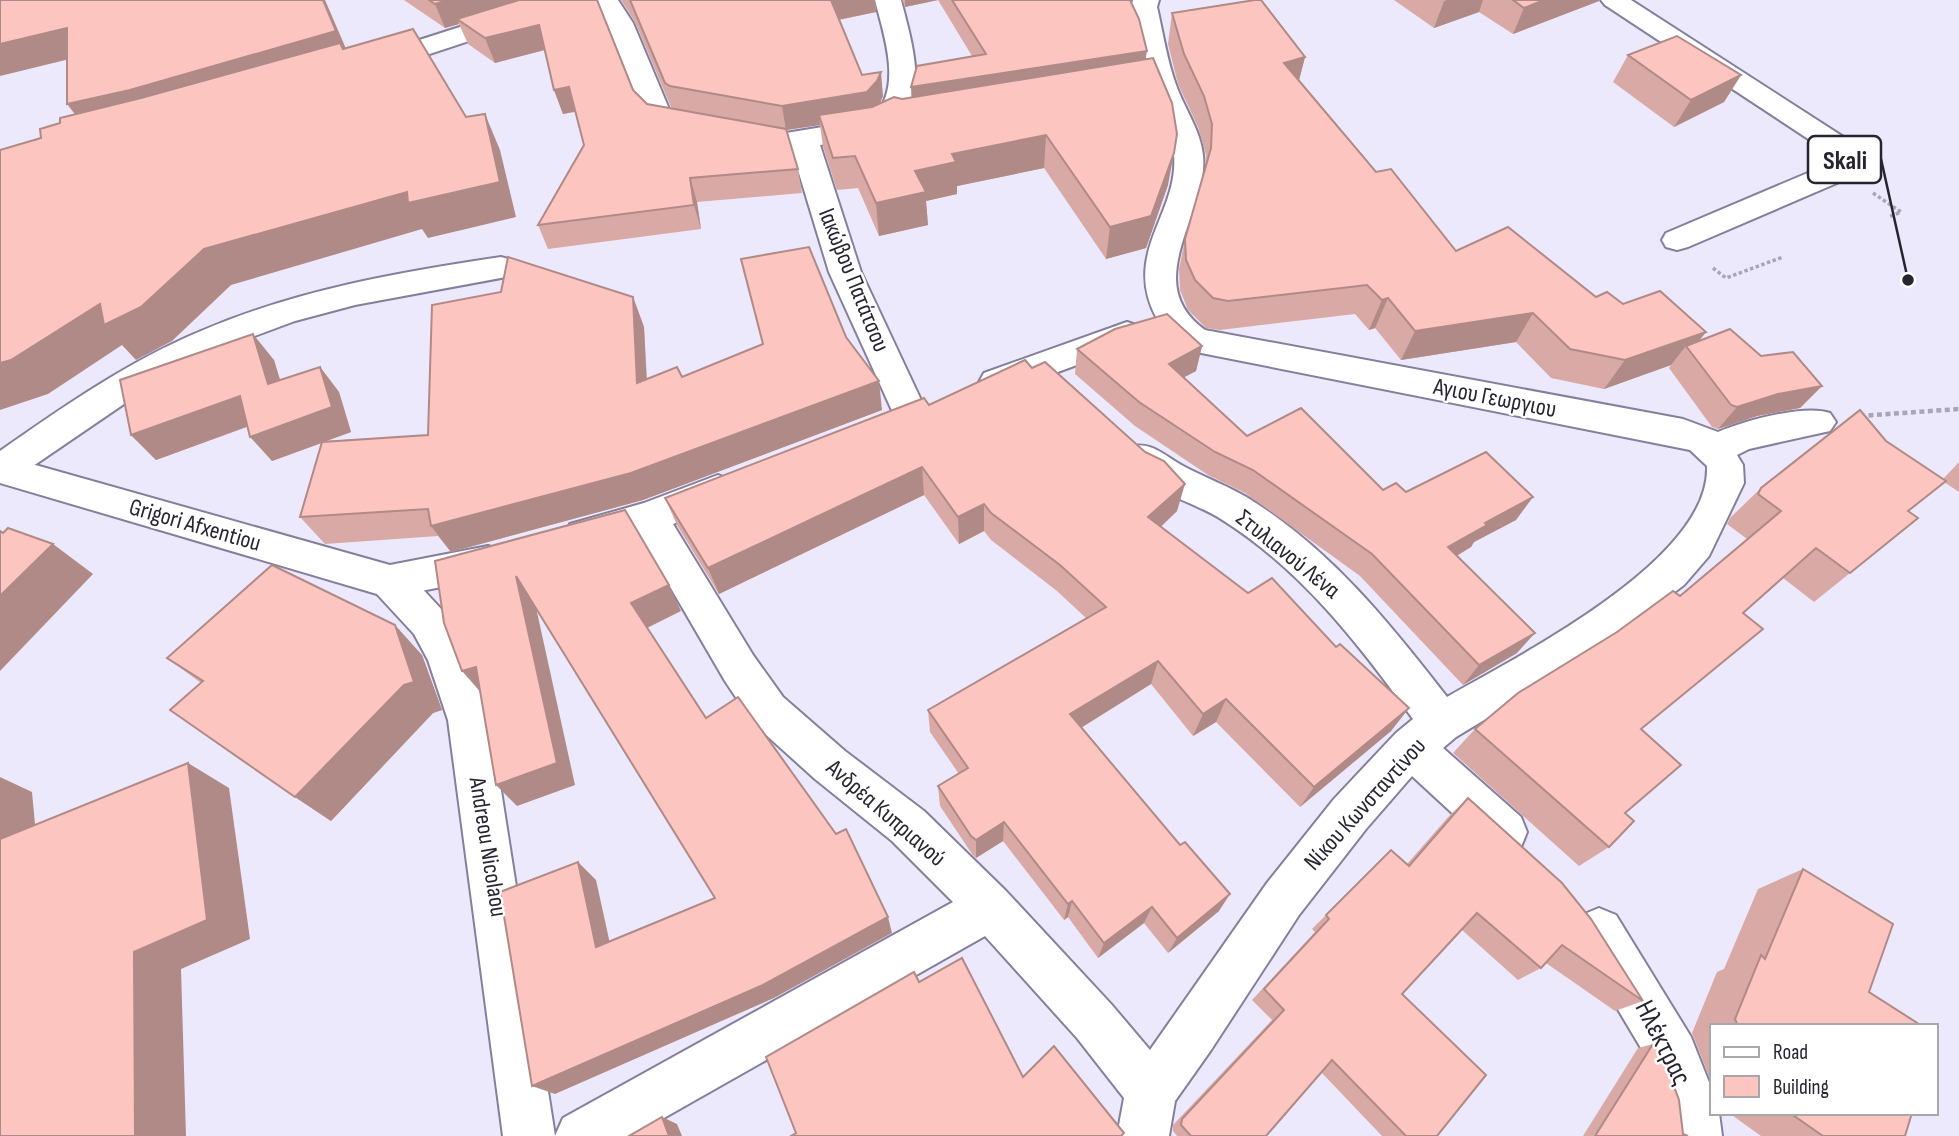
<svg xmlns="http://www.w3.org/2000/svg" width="1959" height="1136" font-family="'Sofia Sans Condensed',sans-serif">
<rect width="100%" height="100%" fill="#ede9fd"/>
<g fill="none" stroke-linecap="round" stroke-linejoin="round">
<defs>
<g id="street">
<path d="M544,0H582L578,5L384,69L375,71L366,69L362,63L366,57Z"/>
<path d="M592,0H618L633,23L669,109L675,113L786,133L871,119C904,90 884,36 875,0H901C910,36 934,109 890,132C874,140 838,142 820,145L861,272L928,415L923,424L911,428L899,424L894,415L829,272L792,150L786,151L656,126L643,113L607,23Z"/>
<path d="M1133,0H1159L1157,7C1163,33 1167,60 1176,85C1185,110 1200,129 1203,155C1209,214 1138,282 1205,330L1683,419L1718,432C1744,421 1804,404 1830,413L1836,422L1830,431L1749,449L1737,455L1743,465L1744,483L1709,556L1684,585L1588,657L1456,737L1443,748L1521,817L1527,832L1521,847L1505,854L1489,847L1412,776L1366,829L1299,915L1211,1050L1175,1101L1169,1136H1117L1124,1098L1077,1038L985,936L632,1136H555L563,1118L953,902L892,841L815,779L753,723L725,681L640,535L583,550L570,546L564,535L570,524L644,503L718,475L731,480L736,490L731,500L673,524L753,655L783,697L845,751L924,811L1006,891L1111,1004L1150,1050L1267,883L1334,799L1396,733L1413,719C1359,644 1301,569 1221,519C1191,500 1141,490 1123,457L1128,447C1152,440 1165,457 1185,467C1206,478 1228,486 1248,498C1329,548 1389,622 1447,697C1518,656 1711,560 1707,466L1690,450L1196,352C1178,347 1166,335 1157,319C1121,253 1179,214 1174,155C1172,129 1157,109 1149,85C1141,60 1137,33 1131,7Z"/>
<path d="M1601,0H1631L1845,138L1859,159L1851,177L1688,247L1677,250L1666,247L1662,240L1666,233L1829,164L1831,159L1825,150L1605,5Z"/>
<path d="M501,257L512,260L517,268L512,276L355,305L295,321L225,347L143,391L14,479L0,483V451C64,406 129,361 201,331C297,290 399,272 501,257Z"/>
<path d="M1127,322L1139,326L1143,334L1139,342L996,395L984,391L979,382L984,373Z"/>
<path d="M488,546L502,551L507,562L502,573L488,578L390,597L376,593L371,581L376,569L390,565Z"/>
<path d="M1599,908L1616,915L1691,1037L1712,1090V1113H1719L1722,1136H1670L1666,1103L1654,1070L1582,949L1575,932L1582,915Z"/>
</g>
<path id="secondary" d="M0,455L404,569L442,610L461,643L490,720L555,1136H503L448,720L428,660L414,634L377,594L0,483Z"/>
</defs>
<use href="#street" stroke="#847f9c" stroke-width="4"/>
<use href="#secondary" stroke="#847f9c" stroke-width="4"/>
<g stroke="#a9a5b6" stroke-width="3.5" stroke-dasharray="3.5 2.5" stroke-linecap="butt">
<path d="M1873,193L1901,212L1889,217"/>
<path d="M1713,268L1726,278L1783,257"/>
</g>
<path stroke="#a9a5b6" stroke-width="4.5" stroke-dasharray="5 3.5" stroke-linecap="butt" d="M1860,416L1959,409"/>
<use href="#street" fill="#fff" fill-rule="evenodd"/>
<use href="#secondary" fill="#fff" fill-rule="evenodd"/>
</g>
<g fill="#d9a9a5">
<path d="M404,0H597L633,90L647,104L673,108L671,107L635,22L621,0H875L876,12L839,20L862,75L883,96L879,104L911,98L972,56L938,0L905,7L902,0H1130L1145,60L1168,185L1146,248L1106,259L1044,168L957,186V194L926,201L928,225L879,236L858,188L837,190L823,147L820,125L786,130L798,169L802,193L697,202L701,229L548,249L538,225L584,145L575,112L563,114L554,90L545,50L495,63L468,44L459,24L445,28Z"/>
<path d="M1394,0H1600L1599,1L1513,34L1479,12L1434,28Z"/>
<path d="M1172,13L1305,57L1299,80L1376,172L1456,251L1706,332L1699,341L1761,356L1822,386L1800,408L1757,416L1718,429L1712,427L1669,368L1671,365L1604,389L1551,378L1516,342L1401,360L1375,328L1369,330L1355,314L1220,330L1206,328L1188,310L1180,290L1179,269L1185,239L1205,169L1206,155L1198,127L1178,84L1168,44Z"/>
<path d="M1628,55L1741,75L1724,102L1674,127L1613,82Z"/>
<path d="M741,259L846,337L882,410L643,500L451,552L438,536L325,544L300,517L322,443L272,461L247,427L156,460L131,435L274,360L280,380L320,367L339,392L351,432L326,441L428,435L633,297L644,327L647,379L682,377L763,344Z"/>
<path d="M1202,346L1196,371L1184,377L1247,436L1383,490L1406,492L1516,520L1474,542L1471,547L1457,556L1517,653L1463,685L1360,576L1245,493L1208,475L1135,426L1075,374L1077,349Z"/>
<path d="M1032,368L1177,511L1161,527L1248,593L1336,647L1409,708L1391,731L1300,807L1216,722L1193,736L1151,684L1081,728L1219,911L1168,953L1144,923L1098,958L1068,917L1064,920L1003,841L976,858L972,854L940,806L938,786L959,774L930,732L928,710L1086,618L1057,591L991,540L984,531L959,544L924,495L719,594L677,525L665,498Z"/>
<path d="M1886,441L1943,479L1959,462V492L1944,482L1908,511L1850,573L1814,602L1783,578L1743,613L1641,729L1625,813L1609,847L1579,866L1453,753L1475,729L1680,596L1747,539L1727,524L1730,518L1761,488Z"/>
<path d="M422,655L442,710L433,713L331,821L295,797L201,683L167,658Z"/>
<path d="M1468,798L1643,1001L1615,1011L1546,963L1541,968L1518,980L1462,930L1402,994L1437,1136H1382L1321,1072L1266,1136H1177L1173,1131V1125L1272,1020L1252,1000L1315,932L1312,929L1391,850L1407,864L1450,815Z"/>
<path d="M1803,869L1869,992L1922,1026H1712V1084L1692,1033L1717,972L1724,969L1758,889Z"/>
<path d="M1653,1044L1683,1134L1688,1136H1583L1638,1048Z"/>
<path d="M1729,1113H1912L1905,1136H1761Z"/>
</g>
<g fill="#b08a86">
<path d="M323,0H325L350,58L88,131L67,104Z"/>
<path d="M448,0H534L457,19L459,24L445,28L435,4Z"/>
<path d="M830,0H875L876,12L832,21Z"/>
<path d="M905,0H938L905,7Z"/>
<path d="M1447,0H1483L1479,12L1434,28L1444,1Z"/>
<path d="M1544,0H1600L1599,1L1513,34L1524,8Z"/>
<path d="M539,25L548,49L495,63L485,38Z"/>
<path d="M67,28L86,55L0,76V44Z"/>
<path d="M1147,51L1143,75L912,111L911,87Z"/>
<path d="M1305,57L1297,88L1284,63Z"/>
<path d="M881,72L883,96L879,106L819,115L820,125L786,130L782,106Z"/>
<path d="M1741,75L1724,102L1674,127L1691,100Z"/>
<path d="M569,87L577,111L563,114L554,90Z"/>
<path d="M485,114L500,150L516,217L428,238L422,229L231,285L172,341L136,360L122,345L48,394L0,410V363L100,304L204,249Z"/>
<path d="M1046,135L1044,168L957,186V194L926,201L928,225L879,236L876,203L915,171L952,154Z"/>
<path d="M1174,153L1168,185L1146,248L1106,259L1110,227Z"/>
<path d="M690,178L697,202L701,229L694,205Z"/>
<path d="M633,297L644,327L648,411L637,383Z"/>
<path d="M1388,298L1375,328L1369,330L1382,300Z"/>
<path d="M1533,313L1516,342L1401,360L1415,331Z"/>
<path d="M1706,332L1690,352L1686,346L1671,365L1604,389L1625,360Z"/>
<path d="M253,334L274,360L289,410L268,384Z"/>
<path d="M1202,346L1196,371L1164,388L1169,364Z"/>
<path d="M320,367L339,392L351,432L272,461L250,437Z"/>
<path d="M879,381L882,410L643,500L451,552L431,526Z"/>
<path d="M1822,386L1800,408L1757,416L1718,429L1737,407L1778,394Z"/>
<path d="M240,396L262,421L156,460L131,435Z"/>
<path d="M922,467L924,495L719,594L708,568Z"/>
<path d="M1185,484L1177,511L1142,544L1148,517Z"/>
<path d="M1533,497L1516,520L1474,542L1471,547L1434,569L1448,547L1485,523Z"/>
<path d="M984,504V531L959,544L958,517Z"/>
<path d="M53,544L93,574L0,671V596Z"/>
<path d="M516,576L535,603L575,785L517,806L496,785Z"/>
<path d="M669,585L681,611L645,629L631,603Z"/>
<path d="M395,625L422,655L442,710L433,713L331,821L295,797Z"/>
<path d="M1535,633L1517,653L1463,685L1479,665Z"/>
<path d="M1158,661L1151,684L1066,737L1070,714Z"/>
<path d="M476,667L484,696L462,671Z"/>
<path d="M1226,699L1216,722L1193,736L1203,714Z"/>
<path d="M1409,708L1391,731L1300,807L1314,787Z"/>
<path d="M188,763L229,788L250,939L181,969L186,1136H135L134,952Z"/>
<path d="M0,772V777L32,792L36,835L0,851Z"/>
<path d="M1004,822L1003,841L976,858V840Z"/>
<path d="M578,862L596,880L614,962L596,947Z"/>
<path d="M1230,894L1219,911L1168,953L1177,938Z"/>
<path d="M1072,901L1068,917L1064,920L1068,904Z"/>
<path d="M1152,907L1144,923L1098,958L1104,943Z"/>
<path d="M888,917L892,933L774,998L555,1094L532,1086Z"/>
<path d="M662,1117L677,1124L682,1136H669Z"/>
</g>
<g fill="#fcc5c0" stroke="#b08a86" stroke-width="2">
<path d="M0,0H323L336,31L130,90L67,104V28L0,44Z"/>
<path d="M429,0H448L435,4Z"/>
<path d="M519,0H597L633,90L647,104L786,129L798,169L690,178L694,205L538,225L584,145L569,87L554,90L539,25L485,38L457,19Z"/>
<path d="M630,0H831L862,75L881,72L877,81L867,92L782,106L670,86L665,83Z"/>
<path d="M952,0H1130L1139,19L1147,51L911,87L917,66L986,54Z"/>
<path d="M1255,0H1261L1305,57L1284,63L1376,172L1391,169L1456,251L1508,227L1596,297L1607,292L1623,304L1660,291L1706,332L1625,360L1570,349L1533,313L1415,331L1388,298L1382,300L1367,285L1228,301L1213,298L1195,280L1186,260L1185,239L1211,148L1212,124L1204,96L1184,54L1172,13Z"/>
<path d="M1513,0H1544L1524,8Z"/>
<path d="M413,29L466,117L485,114L500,182L408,203L407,192L204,249L141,307L104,325L100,304L11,360L0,363V150L41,138L40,129L60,123V118L141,98L340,43L343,49Z"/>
<path d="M1677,36L1741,75L1691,100L1628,55Z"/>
<path d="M1153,58L1172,103L1177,134L1174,153L1151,216L1110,227L1046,135L952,154L956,162L915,171L926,192L876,203L855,156L833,158L819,115L872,107L894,97L902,99Z"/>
<path d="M809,247L846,337L879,381L631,473L431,526L428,509L300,517L322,442L428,435L432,305L501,292L508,257L633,297L637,383L677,367L682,377L763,344L741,259Z"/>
<path d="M1167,314L1202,346L1169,364L1247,436L1301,408L1383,490L1396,483L1406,492L1486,452L1533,497L1485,523L1487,525L1448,547L1535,633L1479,665L1372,554L1253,470L1215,452L1139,402L1077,349L1115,329Z"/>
<path d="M1730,329L1761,356L1793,352L1822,386L1778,394L1737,407L1731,405L1686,346Z"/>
<path d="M253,334L268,384L320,367L332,407L250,437L240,396L131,435L120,380Z"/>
<path d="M1025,360L1032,368L1045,362L1145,452L1164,461L1185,484L1148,517L1248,593L1272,578L1336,647L1340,644L1409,708L1314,787L1226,699L1203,714L1158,661L1070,714L1180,845L1185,842L1230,894L1177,938L1152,907L1104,943L1072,901L1068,904L1004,822L976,840L971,836L938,786L968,768L928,710L1106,607L1060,565L991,513L984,504L958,517L922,467L708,568L665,498L924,398L929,405Z"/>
<path d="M1860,410L1886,441L1946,481L1908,511L1918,518L1850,573L1816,548L1743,613L1763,629L1641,729L1681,765L1625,813L1634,821L1609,847L1475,729L1518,693L1617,632L1673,591L1680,596L1781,511L1758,494L1761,488Z"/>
<path d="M625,510L669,585L631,603L706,718L738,697L836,834L846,829L888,917L763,985L532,1086L500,892L578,862L596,947L715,898L516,576L557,763L496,785L476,667L462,671L444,623L435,561Z"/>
<path d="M8,528L53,544L0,596V531L3,533Z"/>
<path d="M272,565L395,625L414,682L404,685L295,797L170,710L203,681L167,658Z"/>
<path d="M188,763L207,920L134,952L135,1136H0V839Z"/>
<path d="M1468,798L1562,883L1591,919L1643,1001L1562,945L1541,968L1477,913L1402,994L1486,1075L1437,1136H1406L1332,1060L1266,1136H1191L1181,1125L1182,1119L1284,1010L1264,989L1329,919L1326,915L1391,850L1409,866Z"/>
<path d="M1803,869L1893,924L1869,992L1922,1026H1738L1735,1019L1761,955L1765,959Z"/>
<path d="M962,958L1023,1077L1054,1046L1124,1133L1121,1136H791L796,1133L766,1057L914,972L919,982Z"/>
<path d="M1653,1044L1667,1067L1679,1100L1683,1134L1688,1136H1595Z"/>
<path d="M1790,1113H1912L1905,1136H1823Z"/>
<path d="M662,1117L669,1136H629Z"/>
</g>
<g text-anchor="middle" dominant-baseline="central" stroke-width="5" stroke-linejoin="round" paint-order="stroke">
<g font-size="24" fill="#272430" stroke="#fff">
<text transform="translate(854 280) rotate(68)">Ιακώβου Πατάτσου</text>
<text transform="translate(1495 398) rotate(11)">Αγιου Γεωργιου</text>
<text transform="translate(195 525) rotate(16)">Grigori Afxentiou</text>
<text transform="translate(1288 554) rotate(39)">Στυλιανού Λένα</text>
<text transform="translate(1365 804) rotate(-48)">Νίκου Κωνσταντίνου</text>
<text transform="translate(886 813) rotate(41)">Ανδρέα Κυπριανού</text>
<text transform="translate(488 847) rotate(81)">Andreou Nicolaou</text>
</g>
<g font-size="28" fill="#272430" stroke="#fff">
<text transform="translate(1663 1043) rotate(63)">Ηλέκτρας</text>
</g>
</g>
<path fill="none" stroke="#272430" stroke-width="2.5" d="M1908 280L1881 159"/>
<circle fill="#272430" stroke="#fff" stroke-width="2.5" cx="1908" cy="280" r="7"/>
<rect fill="#fff" stroke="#272430" stroke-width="2.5" x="1808" y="136" width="73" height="47" rx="7"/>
<g font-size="26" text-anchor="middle" font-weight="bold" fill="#272430">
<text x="1845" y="169">Skali</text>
</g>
<rect x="1710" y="1024" width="228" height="91" fill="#ffffff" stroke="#a9a7ac" stroke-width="2"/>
<rect x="1724" y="1047" width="35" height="10" fill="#ffffff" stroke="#a9a7ac" stroke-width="2"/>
<text x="1773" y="1059" font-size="21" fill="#272430">Road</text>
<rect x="1724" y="1076" width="35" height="21" fill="#fcc5c0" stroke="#a9a7ac" stroke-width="2"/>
<text x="1773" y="1094" font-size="21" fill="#272430">Building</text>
</svg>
